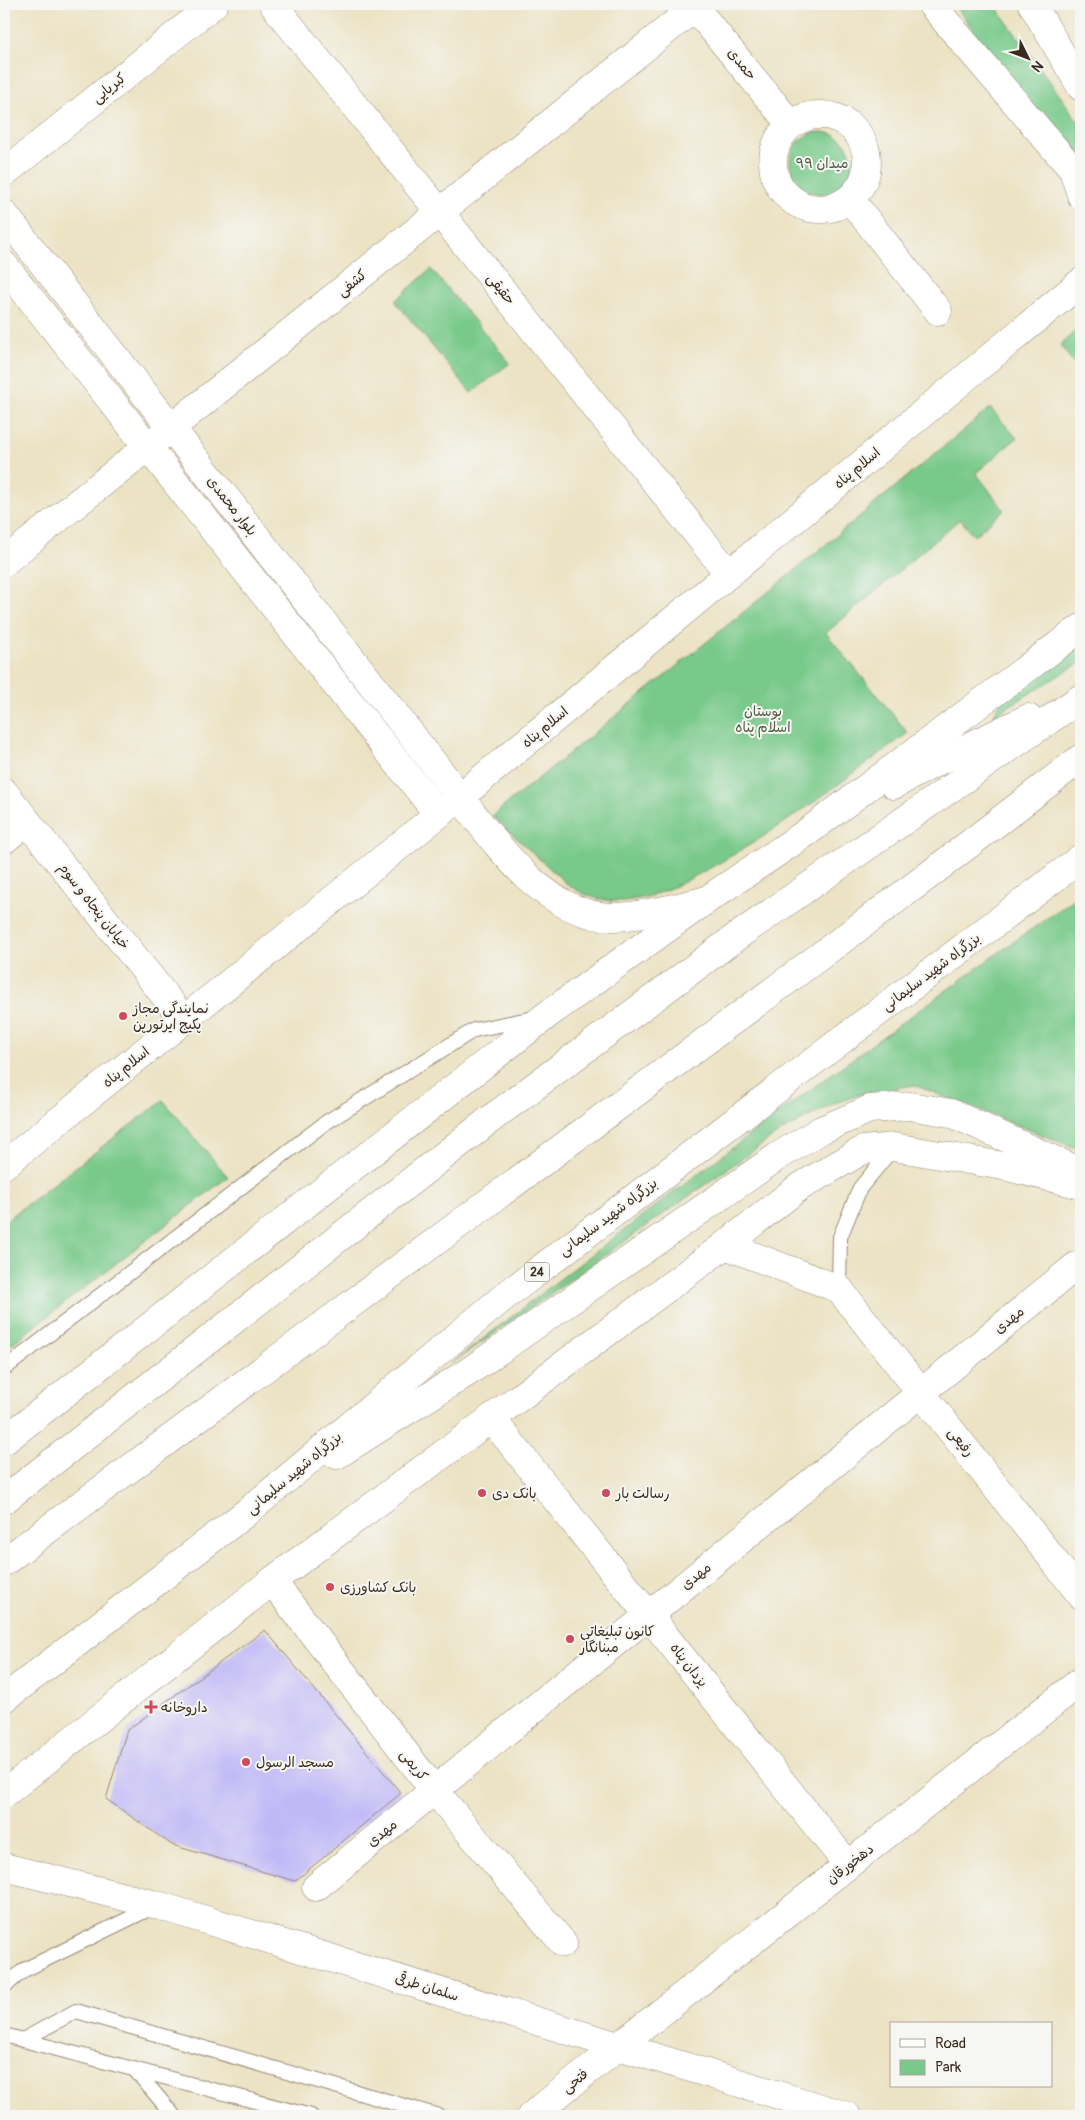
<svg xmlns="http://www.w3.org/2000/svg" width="1085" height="2120" font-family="Pangolin,'Playpen Sans Arabic',sans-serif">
<rect width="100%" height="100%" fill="#f6f6f2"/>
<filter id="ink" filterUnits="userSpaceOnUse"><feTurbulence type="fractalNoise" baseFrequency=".02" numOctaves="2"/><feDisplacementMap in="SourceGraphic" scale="10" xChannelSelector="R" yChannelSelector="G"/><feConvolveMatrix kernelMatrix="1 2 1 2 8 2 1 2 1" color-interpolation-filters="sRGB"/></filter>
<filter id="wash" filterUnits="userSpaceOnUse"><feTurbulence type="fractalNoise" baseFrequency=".0096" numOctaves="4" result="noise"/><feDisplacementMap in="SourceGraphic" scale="20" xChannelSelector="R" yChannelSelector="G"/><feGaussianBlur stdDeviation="1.12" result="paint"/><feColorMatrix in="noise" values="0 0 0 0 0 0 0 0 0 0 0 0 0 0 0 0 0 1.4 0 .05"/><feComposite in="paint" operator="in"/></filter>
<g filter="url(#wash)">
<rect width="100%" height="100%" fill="#ece3c5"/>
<g fill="#78c98a" stroke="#5a7a54">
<path d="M954,4H994L1081,125V178Z"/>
<circle cx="821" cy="163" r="31"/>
<path d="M431,269L510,363L471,393L395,301Z"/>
<path d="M1081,326V373L1060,345Z"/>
<path d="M990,408L1017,438L976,473L1004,510L974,536L960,519L826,633L908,733C840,783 774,835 699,874C678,885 655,897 631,900C607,904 586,897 567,884L492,816L783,580Z"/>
<path d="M1081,644V662L993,716L1002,700Z"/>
<path d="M1081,894V1150L914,1085L861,1094L833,1104L777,1134L451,1364C657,1202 867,1045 1081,894Z"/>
<path d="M163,1100L228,1177L4,1350V1222Z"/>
</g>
<g id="blocks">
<path fill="#c1b9f7" d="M265,1630L401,1793L295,1881L172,1845L106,1799L127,1730Z"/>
</g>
</g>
<g filter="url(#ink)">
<use href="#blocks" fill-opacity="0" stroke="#948672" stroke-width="1"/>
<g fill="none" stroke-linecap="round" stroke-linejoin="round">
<defs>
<g id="lane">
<path d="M839,1289L840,1237L860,1188L893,1148"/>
<path d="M4,1369L325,1123L474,1030L534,1018"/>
<path d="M4,1987L24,1970L155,1906"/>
<path d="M4,2035L311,2116"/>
<path d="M23,2040L76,2011L439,2116"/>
<path d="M135,2070L174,2116"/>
</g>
<g id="street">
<path d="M273,4L729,574"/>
<path d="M692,4L791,125"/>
<path d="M931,4L1073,170L1081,195"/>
<circle cx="820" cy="162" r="47"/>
<path d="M4,173L214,4"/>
<path d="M850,199L938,311"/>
<path d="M4,214L460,797L1081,282"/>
<path d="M4,265L438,814"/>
<path d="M4,562L699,4"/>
<path d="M4,792L184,1020"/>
<path d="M4,840L27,821"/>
<path d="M725,1245L839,1289L1081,1595"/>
<path d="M491,1418L848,1865"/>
<path d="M272,1581L434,1790L563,1943"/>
<path d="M316,1887L1076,1266"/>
<path d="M619,2046L1081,1681"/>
</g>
<g id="secondary">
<path d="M4,1867L157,1905L847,2116"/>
<path d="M531,2116L619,2046"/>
</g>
<g id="primary">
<path d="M4,1165L460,797C497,845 547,918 615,917C645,916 676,907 705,901"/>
<path d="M4,1500L488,1121"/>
<path d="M4,1794L272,1581L725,1245L798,1188L863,1150L894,1147L1003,1166L1081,1185"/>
</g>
<g id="highway">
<path d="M1032,4L1081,87"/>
<path d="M894,785L931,765L1028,718"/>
<path d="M488,1121L736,937L1081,698"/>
<path d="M4,1441L547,1015L705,901L806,833L1081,628"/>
<path d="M337,1455L468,1372L777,1157L821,1130L870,1109L910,1106L951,1113L1081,1172"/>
<path d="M4,1562L925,878L1081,758"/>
<path d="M4,1699L247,1512L505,1296L1081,858"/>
</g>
</defs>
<use href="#lane" stroke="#948672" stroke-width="16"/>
<use href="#street" stroke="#948672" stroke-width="29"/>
<use href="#secondary" stroke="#948672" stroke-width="29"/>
<use href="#primary" stroke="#948672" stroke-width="29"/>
<use href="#highway" stroke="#948672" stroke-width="29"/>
<use href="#lane" stroke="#fff" stroke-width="14"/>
<use href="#street" stroke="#fff" stroke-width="28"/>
<use href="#secondary" stroke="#fff" stroke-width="28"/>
<use href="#primary" stroke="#fff" stroke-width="28"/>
<use href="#highway" stroke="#fff" stroke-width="28"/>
</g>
</g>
<g fill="#d1495b" stroke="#f6f6f2" stroke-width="2">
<circle cx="123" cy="1016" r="5"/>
<circle cx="482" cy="1493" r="5"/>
<circle cx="606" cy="1493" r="5"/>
<circle cx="330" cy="1587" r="5"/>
<circle cx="570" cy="1639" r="5"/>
<path d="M148.5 1699.5h5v5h5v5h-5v5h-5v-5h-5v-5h5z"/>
<circle cx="246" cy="1762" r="5"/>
</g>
<g text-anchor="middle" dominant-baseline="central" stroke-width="4" stroke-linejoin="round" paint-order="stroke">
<rect fill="#f6f6f2" stroke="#73675e" stroke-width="1" x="524.5" y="1262.5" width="25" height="19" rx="4"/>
<g font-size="12" font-weight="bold" fill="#3b2a1e">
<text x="537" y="1272">24</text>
</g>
<g font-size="14" fill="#3b2a1e" stroke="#f6f6f2">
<text transform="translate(742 64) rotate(51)">حمدی</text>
<text transform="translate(109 88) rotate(-39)">کبریایی</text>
<text transform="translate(352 283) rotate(-39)">کشفی</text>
<text transform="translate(501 289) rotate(51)">حقیقی</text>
<text transform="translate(857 468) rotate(-40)">اسلام پناه</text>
<text transform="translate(232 506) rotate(52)">بلوار محمدی</text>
<text transform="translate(545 727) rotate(-40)">اسلام پناه</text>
<text transform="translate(94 906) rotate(52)">خیابان پنجاه و سوم</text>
<text transform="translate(931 972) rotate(-37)">بزرگراه شهید سلیمانی</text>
<text transform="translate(126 1067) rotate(-39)">اسلام پناه</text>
<text transform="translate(608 1217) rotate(-37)">بزرگراه شهید سلیمانی</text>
<text transform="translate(1009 1320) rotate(-39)">مهدی</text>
<text transform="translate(961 1442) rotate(52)">رفیعی</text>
<text transform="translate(294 1473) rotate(-40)">بزرگراه شهید سلیمانی</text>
<text transform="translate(696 1576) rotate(-39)">مهدی</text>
<text transform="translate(689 1665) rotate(52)">یزدان پناه</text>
<text transform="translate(414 1765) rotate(52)">کریمی</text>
<text transform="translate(382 1833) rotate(-39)">مهدی</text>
<text transform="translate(850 1864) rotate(-38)">دهخورقان</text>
<text transform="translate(427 1987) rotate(17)">سلمان طرقی</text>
<text transform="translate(575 2081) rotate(-39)">فتحی</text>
</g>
<g font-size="14" fill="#4d5a3e" stroke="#f6f6f2">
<text x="822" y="163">میدان ۹۹</text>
<text x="763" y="711">بوستان<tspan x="763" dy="16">اسلام پناه</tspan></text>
</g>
<g font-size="14" fill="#3b2a1e" stroke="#f6f6f2" text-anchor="start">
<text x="133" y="1008">نمایندگی مجاز<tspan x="133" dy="16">پکیج ایرتورپن</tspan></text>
<text x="492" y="1493">بانک دی</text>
<text x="616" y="1493">رسالت بار</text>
<text x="340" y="1587">بانک کشاورزی</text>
<text x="580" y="1631">کانون تبلیغاتی<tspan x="580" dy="16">مبنانگار</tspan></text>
<text x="161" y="1707">داروخانه</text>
<text x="256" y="1762">مسجد الرسول</text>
</g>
</g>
<rect width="1085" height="2120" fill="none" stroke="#f6f6f2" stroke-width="20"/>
<rect x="890" y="2022" width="162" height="65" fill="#f6f6f2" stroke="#aba49d"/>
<rect x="900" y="2039" width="25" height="8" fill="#ffffff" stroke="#aba49d"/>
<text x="935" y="2048" font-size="15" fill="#3b2a1e">Road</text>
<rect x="900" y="2060" width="25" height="15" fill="#78c98a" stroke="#aba49d"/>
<text x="935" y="2072" font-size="15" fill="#3b2a1e">Park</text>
<g transform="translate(1028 58) rotate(132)" stroke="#f6f6f2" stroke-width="4" paint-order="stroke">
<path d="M0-4L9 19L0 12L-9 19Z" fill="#3b2a1e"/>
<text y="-8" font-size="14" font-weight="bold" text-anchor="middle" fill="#3b2a1e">N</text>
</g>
</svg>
